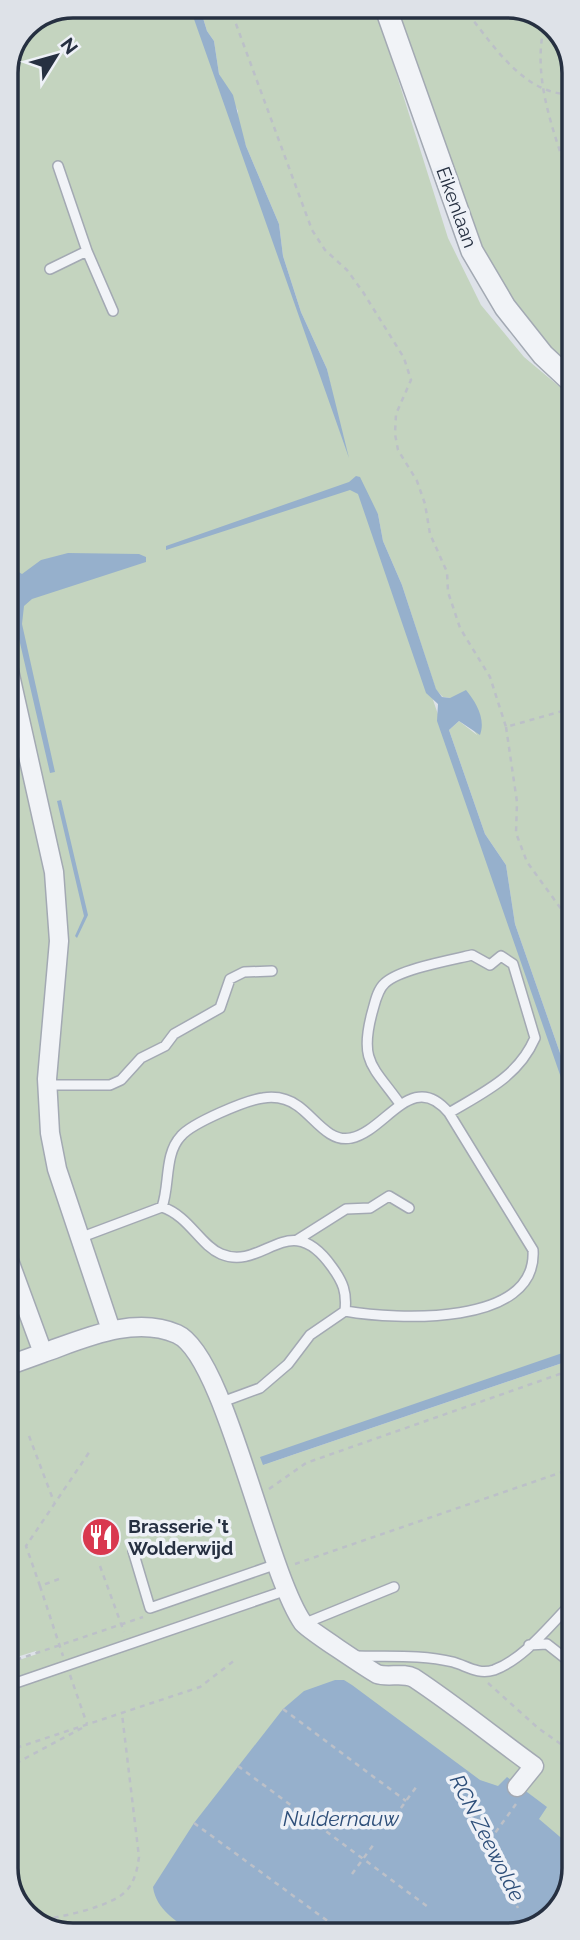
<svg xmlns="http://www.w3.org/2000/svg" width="580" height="1940" font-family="Raleway,sans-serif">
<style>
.green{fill:#c4d4bf}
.water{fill:#96b0cc}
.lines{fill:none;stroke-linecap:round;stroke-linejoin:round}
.service-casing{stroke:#a3a9b3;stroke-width:12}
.minor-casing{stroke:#a3a9b3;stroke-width:21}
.tertiary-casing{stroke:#a3a9b3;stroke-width:24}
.path{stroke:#bcc0c8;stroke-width:2.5;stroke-dasharray:5 5;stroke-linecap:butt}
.service{stroke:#f1f3f7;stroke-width:9}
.minor{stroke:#f1f3f7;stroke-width:18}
.tertiary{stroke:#f1f3f7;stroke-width:21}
.labels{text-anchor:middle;stroke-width:7;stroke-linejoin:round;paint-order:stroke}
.street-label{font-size:19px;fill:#263041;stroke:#eef1f7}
.poi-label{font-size:19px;font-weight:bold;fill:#263041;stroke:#eef1f7;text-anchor:start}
.water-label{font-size:21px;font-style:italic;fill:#2d4e79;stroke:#eef1f7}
.rim{fill:none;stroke:#263041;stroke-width:3.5}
</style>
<rect width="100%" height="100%" fill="#dee2e9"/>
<path class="green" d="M72,5h121l146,420 -12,-56 -26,-57 -18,-56 -4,-32 -33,-78 -9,-28 1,-7 -19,-37 -5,-33 -7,-10 -8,-26 176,1 73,232 33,67 43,52 49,41 1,695 -59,-169 -9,-59 -21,-31 -36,-104 10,-9 18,14 -27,-37 -7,-1 -7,-7 -34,-105 -19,-44 -5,-27 -22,-37 218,631v242l-311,115 311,-106 1,509 -14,41 -36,24 -458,2 -39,-17 -21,-33v-221l30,-10 -1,-3 -29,9 -2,-1592 20,-43z
M393,6h123l36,16 21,33v324l-70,-70z"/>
<path class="water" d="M189,5h10l8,26 7,10 5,33 14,21 13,51 33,78 4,32 18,56 26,57 22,89z
M356,476l4,1 18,37 5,27 19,44 34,104 6,8 8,1 16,-8c10,12 20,29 14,45l-21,-14 -10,9 36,104 21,31 9,59 59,169v22l-137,-394 1,-17 -12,-11 -68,-199 -8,-4 -184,60v-4l183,-64z
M68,553l71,1 7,3v5l-114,37 -8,7 -2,18 33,148 -5,1 -39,-169v-16l6,-9 -10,-14 15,9 19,-14z
M61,800l27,115 -11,23 -2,-2 9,-20 -27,-115z
M574,1349v10l-311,106 -3,-8z
M335,1680h9l8,5 128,95 18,6 9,-9 40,30 -8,12 27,23 8,28 -13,39 -36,24 -331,1c-17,-13 -38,-24 -41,-47l41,-64 89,-114 21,-18z"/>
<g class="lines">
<g class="service-casing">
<path id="service" d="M58,166l29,85
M50,269l37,-18 26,60
M47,1085h63l11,-5 20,-22 24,-12 9,-12 46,-26 10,-29 14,-7 28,-1
M400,1104c-27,-38 -41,-42 -28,-91 3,-10 5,-23 13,-30 15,-14 66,-23 87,-28l18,10 11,-9 12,8 22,74c-17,39 -51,54 -86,75
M162,1207c27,9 38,38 59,47 43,18 68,-48 111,13 11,15 15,25 13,44l-35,24 -22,29 -28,24 -38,14
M82,1237l80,-30c8,-22 2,-53 19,-71 11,-13 65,-36 82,-38 13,-2 24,0 35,8 16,11 31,37 53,32 35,-7 61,-70 98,-25l84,137c5,77 -137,70 -188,61
M297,1240l49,-31 24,-1 19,-12 20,12
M133,1551l17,57 127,-44
M303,1624l91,-37
M529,1645l18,-1 28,22
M356,1656c31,1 65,-2 97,6 14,4 25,13 41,8 30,-11 55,-44 77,-66l3,-9
M7,1686l280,-96"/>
</g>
<g class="minor-casing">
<path id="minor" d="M6,657l48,215 5,69 -12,138 3,54 7,36 54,161
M7,1255l36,98c40,-14 91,-38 134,-19 48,21 89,236 126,289 3,5 67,47 74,51 11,4 26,-2 37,4 41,27 80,59 120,88l-17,21
M7,1366l36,-13"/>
</g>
<g class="tertiary-casing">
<path id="tertiary" d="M385,6l87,245 33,56 38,48 30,28"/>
</g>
<path class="path" d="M229,5l83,225 13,20 22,20 16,22 41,66 7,22 -15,34 -1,20 3,16 19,31 8,23 5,30 17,38 1,20 12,36 30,49 16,50 67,-19
M462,6c28,34 61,91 111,88
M546,19c-17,58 10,117 27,172
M506,727l11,75 -1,31 11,29 40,55 7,23
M29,1436l25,66
M269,1489l37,-26 268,-94
M295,1564l279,-96
M100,1566l24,66
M59,1579l-19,7 -14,-40 64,-95
M40,1586l23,70
M7,1663l136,-46
M70,1675l17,49
M488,1683l50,45 37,26
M283,1709l123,92
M7,1751l193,-64 35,-27
M238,1766l190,141
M7,1768l75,-40
M516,1804l-31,43 33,61
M395,1816l22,-30
M194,1823l150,110
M352,1874l22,-30
M34,1921c26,-4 64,-11 86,-25 14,-9 17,-25 19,-39l-17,-143
M374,1933h1"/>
<use href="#service" class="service"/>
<use href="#minor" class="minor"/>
<use href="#tertiary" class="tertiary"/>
</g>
<defs>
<g id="restaurant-disc" transform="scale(2.0125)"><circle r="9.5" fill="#d9384f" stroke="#eef1f7"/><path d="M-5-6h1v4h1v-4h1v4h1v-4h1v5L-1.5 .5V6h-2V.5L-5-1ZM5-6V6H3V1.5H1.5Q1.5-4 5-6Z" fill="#fff"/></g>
</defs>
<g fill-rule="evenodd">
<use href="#restaurant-disc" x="101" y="1537"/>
</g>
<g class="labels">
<g class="street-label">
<text transform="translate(457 207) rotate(70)" y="7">Eikenlaan</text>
</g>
<g class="poi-label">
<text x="128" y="1533">Brasserie 't<tspan x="128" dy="22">Wolderwijd</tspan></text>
</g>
<g class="water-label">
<text x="341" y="1826">Nuldernauw</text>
<text transform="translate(487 1838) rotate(63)" y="7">RCN Zeewolde</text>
</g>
</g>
<path d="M0 0H580V1940H0ZM73 18H507A55 55 0 0 1 562 73V1868A55 55 0 0 1 507 1923H73A55 55 0 0 1 18 1868V73A55 55 0 0 1 73 18Z" fill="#dee2e8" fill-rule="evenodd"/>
<path class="rim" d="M73 18H507A55 55 0 0 1 562 73V1868A55 55 0 0 1 507 1923H73A55 55 0 0 1 18 1868V73A55 55 0 0 1 73 18Z"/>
<g transform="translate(56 56) rotate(53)" stroke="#eef1f7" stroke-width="5" paint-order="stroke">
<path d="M0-5L12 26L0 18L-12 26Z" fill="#263041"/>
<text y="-10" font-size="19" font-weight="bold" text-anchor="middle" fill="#263041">N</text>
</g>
</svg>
